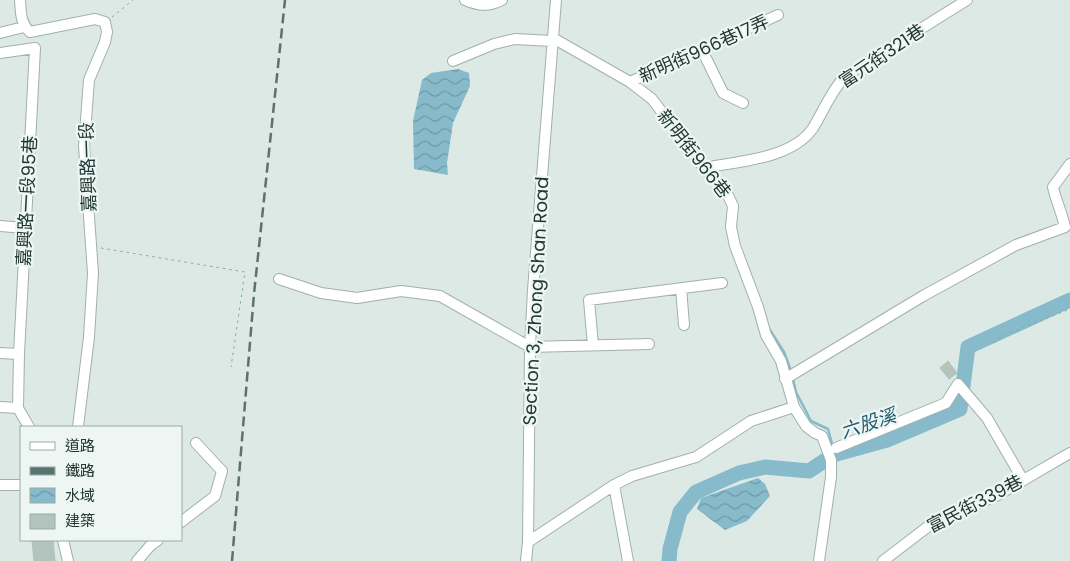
<svg xmlns="http://www.w3.org/2000/svg" width="1070" height="561" font-family="Poppins,'Noto Sans TC',sans-serif">
<style>
.water{fill:url(#water-waves)}
.lines{fill:none;stroke-linecap:round;stroke-linejoin:round}
.stream{stroke:#87bbcc;stroke-width:2.5}
.river{stroke:#87bbcc;stroke-width:15}
.building{fill:#b3c3be;stroke:#b0c2bc}
.minor-casing{stroke:#a1b0ac;stroke-width:12}
.path{stroke:#7faba2;stroke-width:1;stroke-dasharray:2.5 4;stroke-linecap:butt}
.minor{stroke:#fff;stroke-width:10}
.rail{stroke:#5a736f;stroke-width:2.5;stroke-dasharray:10 5;stroke-linecap:butt}
.labels{text-anchor:middle;stroke-width:4.5;stroke-linejoin:round;paint-order:stroke}
.street-label{font-size:18px;fill:#203733;stroke:#edf6f2}
.water-label{font-size:19px;font-style:italic;fill:#1e5a6f;stroke:#edf6f2}
</style>
<defs>
<pattern id="water-waves" width="16" height="10" patternUnits="userSpaceOnUse" patternTransform="scale(1.25)"><rect width="16" height="10" fill="#87bbcc"/><path d="M0 5q4-4 8 0t8 0" fill="none" stroke="#6e99a6"/></pattern>
</defs>
<rect width="100%" height="100%" fill="#dde9e5"/>
<path class="water" d="M458,69l11,4 1,13 -17,37 -6,40 1,12 -34,-6 -1,-48 9,-41 9,-7z
M758,478l7,6 5,12 -23,25 -22,9 -28,-21 4,-11z"/>
<g class="lines">
<path class="stream" d="M770,330l14,22 7,19
M793,379l3,13 15,29 17,8 4,15"/>
<path class="river" d="M669,561l1,-12 10,-37 16,-20 43,-19 26,-6 44,4 24,-16 54,-15 73,-31 8,-62 102,-47"/>
</g>
<path class="building" d="M948,361l9,12 -8,6 -9,-11z
M32,540h21l2,21h-21z"/>
<g class="lines">
<g class="minor-casing">
<path id="minor" d="M20,0c1,12 0,23 10,32l65,-13 10,3 2,10 -2,10 -16,38 -5,66 9,127 -4,64 -11,90
M465,0c14,6 23,7 37,0
M0,33l24,-6
M553,38l77,44 22,17 52,69 21,21 8,17 -2,21 4,19 23,61 8,28 15,26 13,46 12,19 9,7 7,3 9,24v17l-12,84
M702,50l21,43 20,10
M0,53l35,-5 -16,306 -1,54 11,19
M453,61l41,-17 21,-5 37,2
M630,82l148,-67
M704,168c35,-7 88,-9 109,-40 11,-18 17,-35 32,-52l122,-76
M0,226l25,2
M279,279l42,14 36,5 44,-7 39,5 90,51 119,-3
M681,288l3,37
M593,345l-4,-45 133,-17
M0,353l19,1
M785,379l138,-83 93,-51 49,-18c-3,-14 -9,-26 -12,-40l17,-23
M0,407l18,1
M836,448l110,-45 12,-19 29,34 36,62
M0,485h21
M614,485l14,76
M181,522l34,-26 7,-25 -26,-28
M63,540l5,21
M528,542l86,-57 18,-9 64,-19 55,-36 43,-14
M137,561l13,-15 8,-6
M526,561l2,-19 2,-195 3,-57 23,-290
M883,561l51,-39 62,-26 74,-43"/>
</g>
<path class="path" d="M112,17l21,-17
M101,248l144,24 -14,95
M994,343l8,-7 68,-27"/>
<use href="#minor" class="minor"/>
<path class="rail" d="M232,561l22,-267 31,-294"/>
</g>
<g class="labels">
<g class="street-label">
<text transform="translate(704 49) rotate(-24)" y="6">新明街966巷17弄</text>
<text transform="translate(882 56) rotate(-34)" y="6">富元街321巷</text>
<text transform="translate(694 154) rotate(52)" y="6">新明街966巷</text>
<text transform="translate(88 167) rotate(-92)" y="6">嘉興路一段</text>
<text transform="translate(27 201) rotate(-87)" y="6">嘉興路一段95巷</text>
<text transform="translate(536 301) rotate(-87)" y="6">Section 3, Zhong Shan Road</text>
<text transform="translate(975 504) rotate(-27)" y="6">富民街339巷</text>
</g>
<g class="water-label">
<text transform="translate(868 423) rotate(-18)" y="7">六股溪</text>
</g>
</g>
<rect x="20" y="426" width="162" height="115" fill="#edf6f2" stroke="#9baaa6"/>
<rect x="30" y="442" width="25" height="8" fill="#ffffff" stroke="#9baaa6"/>
<text x="65" y="451" font-size="15" fill="#203733">道路</text>
<rect x="30" y="467" width="25" height="8" fill="#5a736f" stroke="#9baaa6"/>
<text x="65" y="476" font-size="15" fill="#203733">鐵路</text>
<rect x="30" y="488" width="25" height="15" fill="url(#water-waves)" stroke="#9baaa6"/>
<text x="65" y="501" font-size="15" fill="#203733">水域</text>
<rect x="30" y="514" width="25" height="15" fill="#b3c3be" stroke="#9baaa6"/>
<text x="65" y="526" font-size="15" fill="#203733">建築</text>
</svg>
